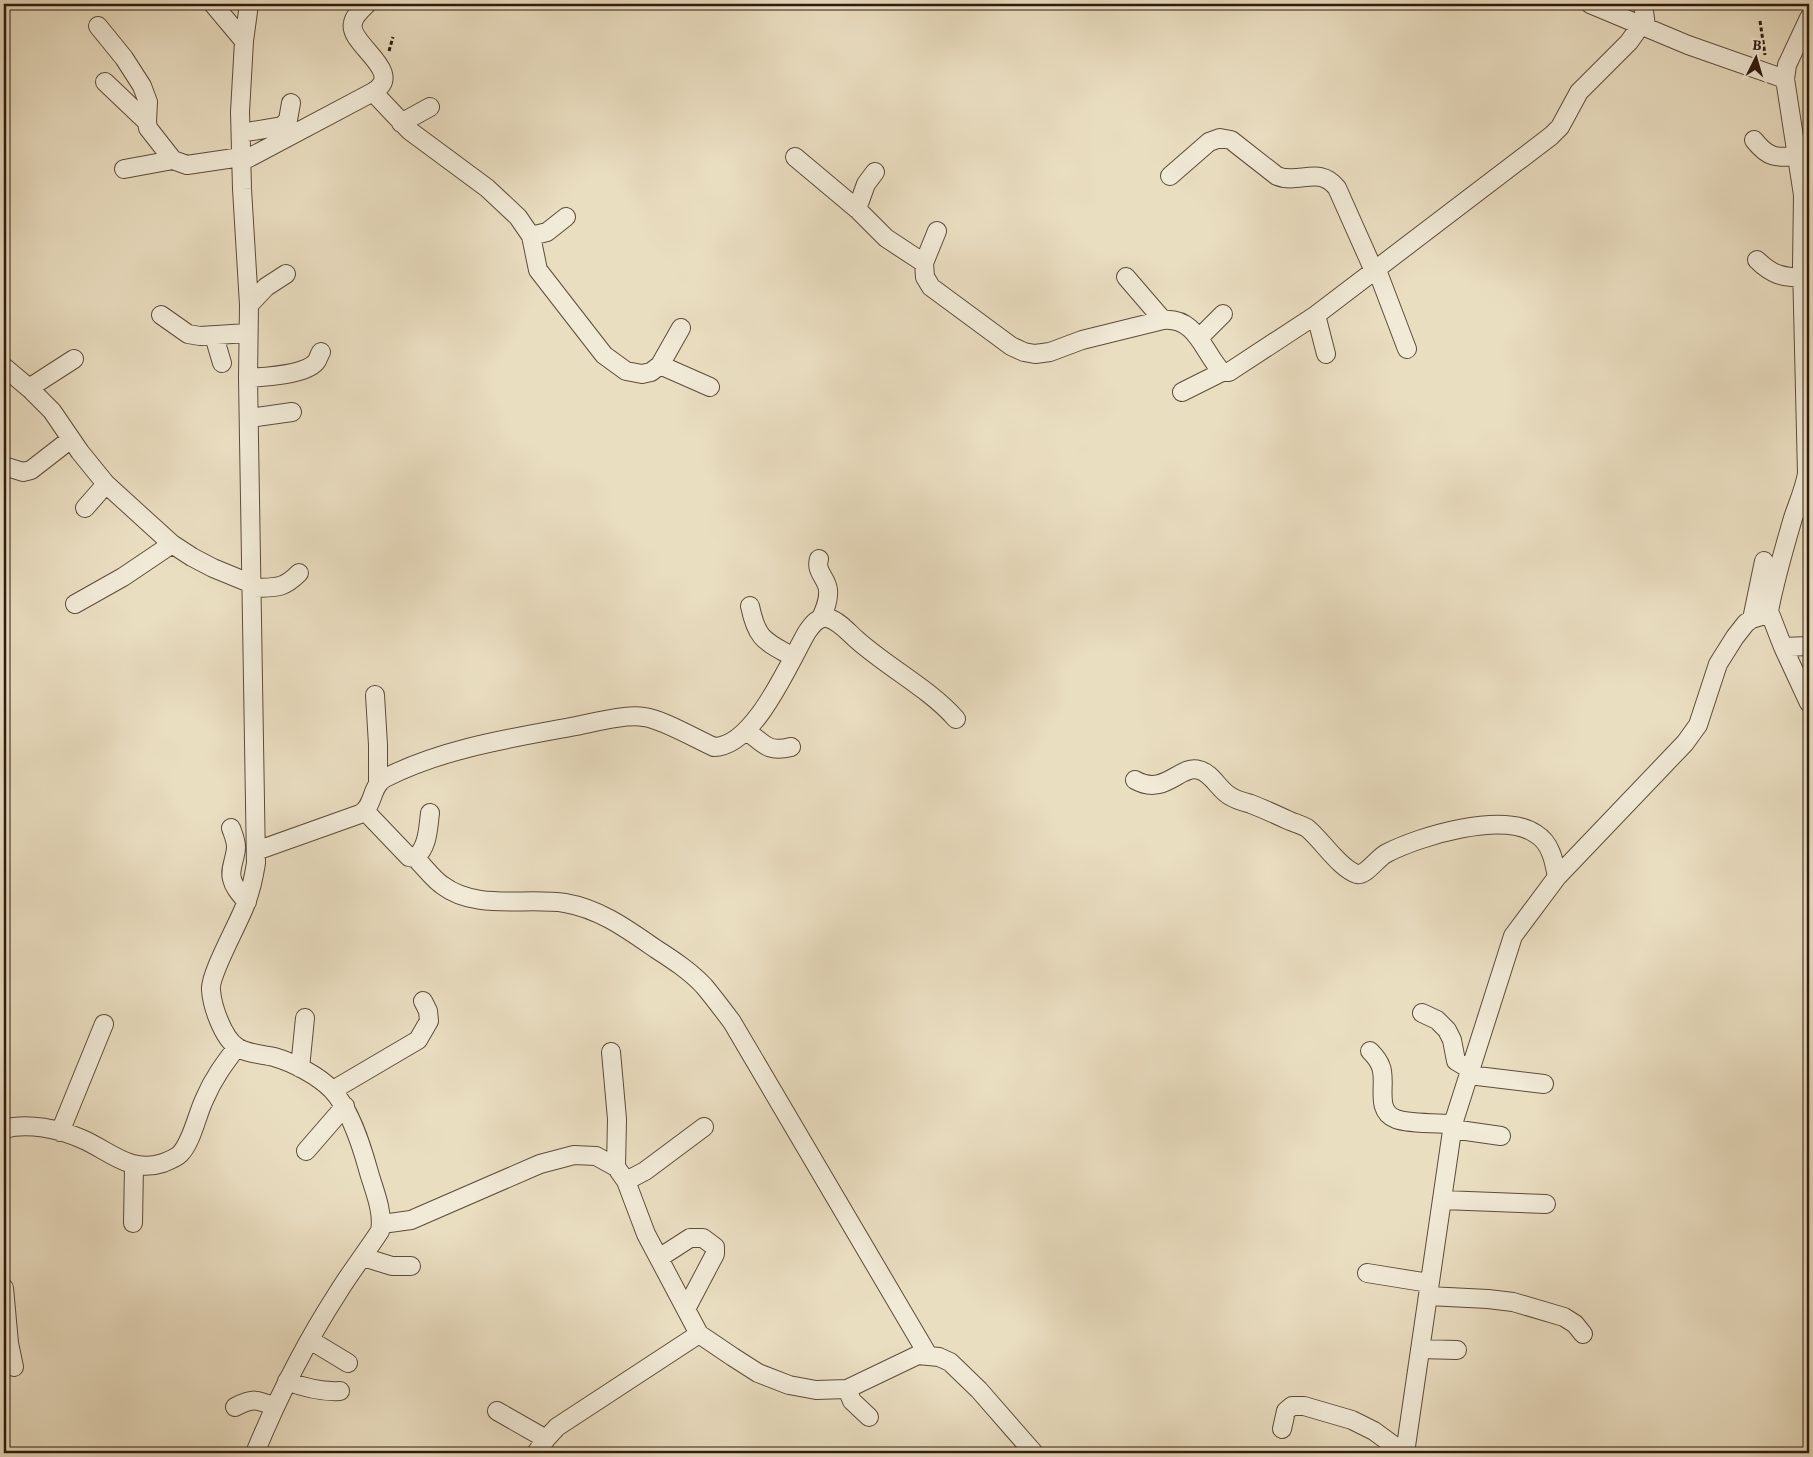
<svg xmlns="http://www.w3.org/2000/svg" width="1813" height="1457" font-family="Vollkorn,serif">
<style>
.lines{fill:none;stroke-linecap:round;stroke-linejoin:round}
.minor-casing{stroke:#5d4c3a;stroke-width:20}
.path{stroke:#2e1b0d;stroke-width:3;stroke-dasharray:4 2.5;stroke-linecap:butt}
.minor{stroke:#f1ead7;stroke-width:18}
</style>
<rect width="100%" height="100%" fill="#eadec1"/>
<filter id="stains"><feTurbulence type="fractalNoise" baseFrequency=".004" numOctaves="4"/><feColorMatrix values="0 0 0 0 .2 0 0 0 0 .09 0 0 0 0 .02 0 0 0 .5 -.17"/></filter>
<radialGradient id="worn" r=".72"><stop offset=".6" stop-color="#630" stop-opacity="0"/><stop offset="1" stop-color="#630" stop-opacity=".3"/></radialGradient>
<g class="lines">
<g class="minor-casing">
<path id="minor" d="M213,4l31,37
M249,4l-5,37 -4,71 2,77 7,116 -1,73 8,485c-2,13 -5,27 -10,40 -6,18 -37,72 -35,87 1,16 12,48 26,57 10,7 25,7 37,10 18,5 45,19 58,33 18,19 29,54 36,79 5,19 16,42 12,62 -13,20 -28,39 -41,60 -33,51 -61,106 -84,162
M1590,4l98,41 97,34
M1643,4l3,22
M98,26l26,32 18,28 6,16 -1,20 1,6 25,32 14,5 54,-8
M105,82l42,40
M373,92l37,39 77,57 31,29 13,19 7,34 66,85 22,16 16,3 9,-2 9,-7 21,-37
M401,123l29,-16
M241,133l41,-7 6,-6 3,-17
M1754,140c14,18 22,18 43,16
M795,157l62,52 29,29 38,25 1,14 6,10 80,59 13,6 11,2 15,-2 32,-12 81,-20c34,-3 40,32 59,52h7l87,-57 235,-179 9,-9 19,-35 50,-50 12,-17
M241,162l132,-70c34,-20 -26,-48 -20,-69 1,-7 9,-14 14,-19
M124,169l49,-9
M1170,176l39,-34 11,-4 11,2 46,36c22,9 42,-11 60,12l37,83
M857,209l9,-25 9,-12
M531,236l16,-4 19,-15
M1757,260c15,15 25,17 46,18
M924,263l13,-32
M1377,270l30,79
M1126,277l37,43
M249,305l17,-18 20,-13
M161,315l27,19 12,2 48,-3
M1316,315l10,39
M214,336l8,27
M1199,338l24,-24
M660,365l50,22
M4,367l25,21 23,23 28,41 26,32 66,60 20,13 21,11 39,16
M248,378c16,-1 57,-3 68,-16 2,-2 3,-7 5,-10
M29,388l45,-29
M1182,392l40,-20
M250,418l42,-6
M4,466l19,6 8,-2 40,-31
M85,508l21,-24
M819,559c-4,13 8,19 9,31 1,10 -3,19 -7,28
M252,588c23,-1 30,2 47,-15
M75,604l48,-27 49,-33
M750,606c7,34 15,35 43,51
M1769,611l14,36 26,56
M1752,619l12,-58
M1783,647l26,-1
M375,695l3,50v40
M747,731c17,13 21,22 44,16
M1135,780c30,17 45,-16 64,-10 13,3 20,20 31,26 6,4 14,6 21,8 13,5 26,11 39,17 5,2 12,4 17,7 14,11 33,41 50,46 9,2 21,-17 30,-21 33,-17 116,-42 149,-19 15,9 18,27 21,43
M365,811l44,46 6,1c13,-11 13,-29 15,-45
M231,828c2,6 5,12 5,19 0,11 -7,21 -4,32 2,9 9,16 15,23
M256,851l104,-37c15,-8 10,-28 25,-36 59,-30 127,-40 191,-52 20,-4 49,-12 68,-9 18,2 52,22 70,30 40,0 75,-84 93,-115 5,-7 11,-16 21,-14 11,3 20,14 28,21 31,28 74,50 100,80
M415,858c9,8 17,20 27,27 34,26 83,12 123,18 35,6 62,26 91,46 17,11 34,22 48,37 10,12 19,24 28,36l196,333
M1422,1013l15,7 10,10 5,10 4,21 15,9
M1370,1051c5,5 9,10 11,16 6,16 -7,44 15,52 13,5 42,4 57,5
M611,1052l6,67 -1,48
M300,1068l5,-50
M1469,1075l75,9
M333,1090l85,-50 11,-19 -1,-10 -5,-10
M4,1129c24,-7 55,0 78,10 28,12 48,35 81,24 5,-2 13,-5 17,-9 12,-12 17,-40 25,-56 8,-19 19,-34 32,-51
M1452,1129l49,7
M60,1132l44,-108
M306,1151l39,-45
M626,1181l19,-10 59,-44
M1443,1200l103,4
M133,1223l1,-57
M382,1224l29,-4 129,-56 34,-9 22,1 20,11 10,14 20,53 53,100 34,23 25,16 31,12 27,5 31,-1 71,-34 21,2 11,5 29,28 55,63
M363,1257l29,9h19
M659,1258l31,-20h13l12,9v7l-29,55
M1367,1273l62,10
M4,1288l5,55 5,24
M1428,1296l60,3 25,3 51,15 11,7 8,10
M310,1340l38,23
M1420,1349l37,1
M287,1381c18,7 34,11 53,10
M847,1389l5,12 17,16
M235,1407c18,-9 22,-8 40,0
M497,1411l49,28
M1282,1429l4,-18 6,-5h12l48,14 22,11 30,22
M536,1453l10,-14 11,-12 142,-93
M1405,1453l48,-329 60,-188 44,-59 128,-134 13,-18 20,-61 17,-27 11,-14 6,-4 13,-4 4,-4c6,-32 15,-62 24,-93 5,-15 11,-28 14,-44l-5,-208 1,-71 -18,-116 2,-14 22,-47"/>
</g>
<path class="path" d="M1760,21l5,34
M389,51l4,-14"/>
<use href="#minor" class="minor"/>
</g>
<rect width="1813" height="1457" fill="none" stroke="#eadec1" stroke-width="20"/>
<rect x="5" y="5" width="1803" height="1447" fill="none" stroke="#2e1b0d" stroke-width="2.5"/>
<rect x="10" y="10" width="1793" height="1437" fill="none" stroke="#2e1b0d"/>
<g transform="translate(1756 58) rotate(5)" stroke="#f1ead7" stroke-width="4" paint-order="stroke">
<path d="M0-4L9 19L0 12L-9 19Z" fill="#2e1b0d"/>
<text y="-8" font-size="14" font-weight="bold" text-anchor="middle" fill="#2e1b0d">B</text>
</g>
<rect width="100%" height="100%" filter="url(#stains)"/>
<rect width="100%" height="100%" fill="url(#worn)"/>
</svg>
